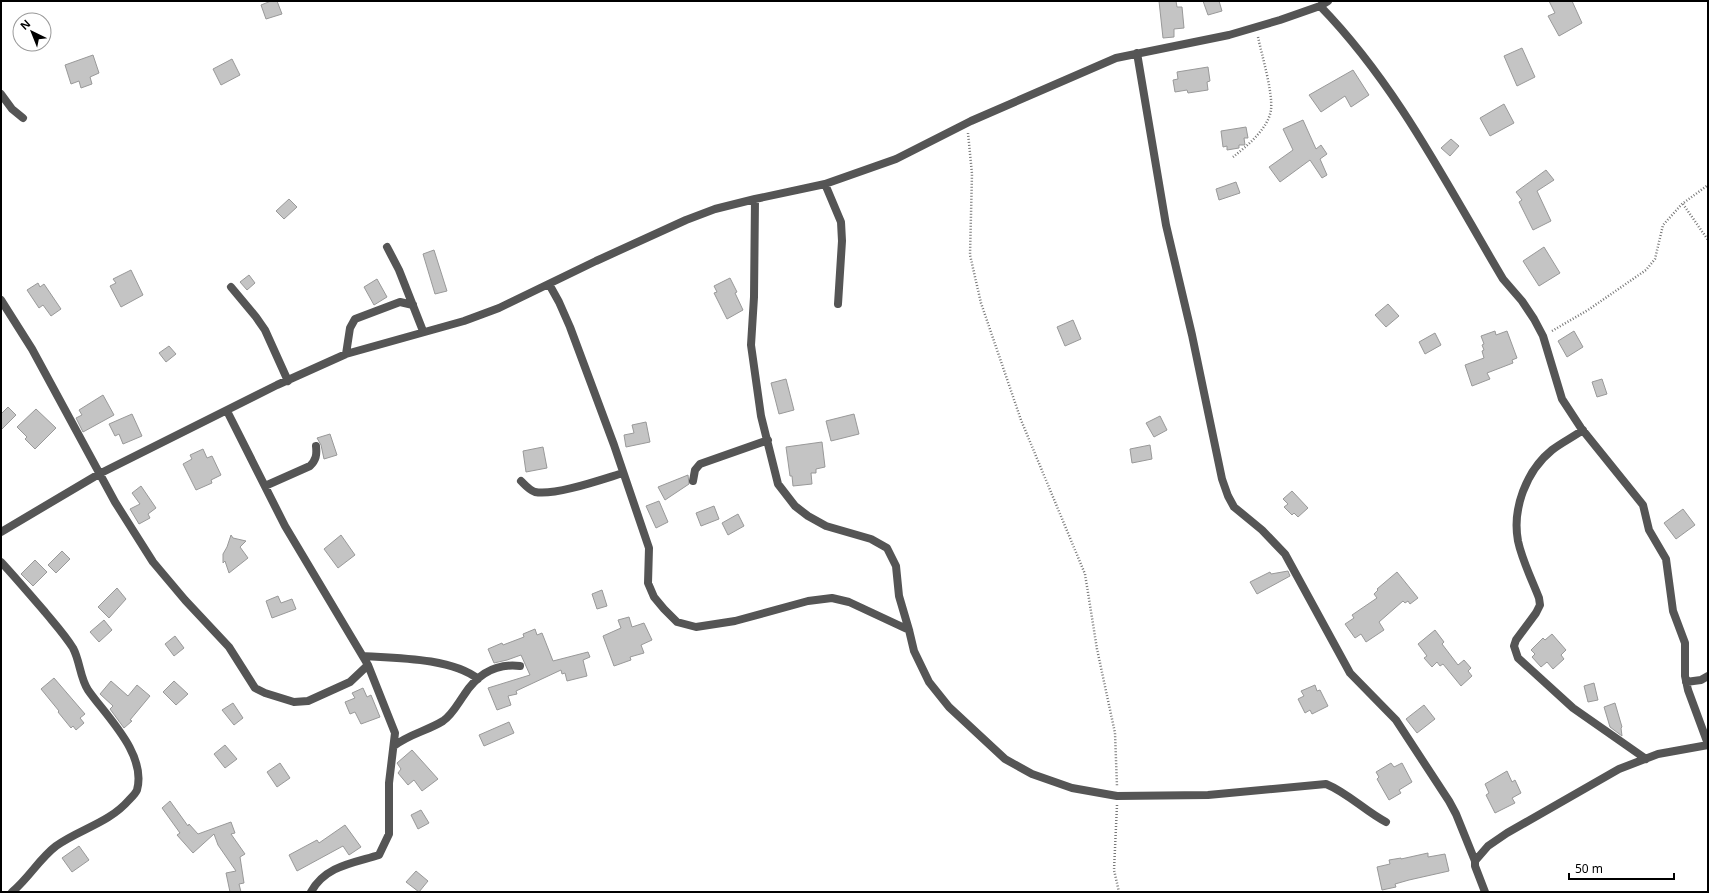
<svg xmlns="http://www.w3.org/2000/svg" width="1709" height="893" font-family="'Noto Sans',sans-serif">
<style>
.building{fill:#c4c4c4;stroke:#999}
.lines{fill:none;stroke-linecap:round;stroke-linejoin:round}
.path{stroke:#777;stroke-width:2.5;stroke-dasharray:1 2;stroke-linecap:butt}
.street{stroke:#555;stroke-width:8}
</style>
<rect width="100%" height="100%" fill="#fff"/>
<path class="building" d="M271,1h6l5,13 -16,5 -5,-14z
M1159,1h17l1,6h5l2,21 -10,1v8l-11,1z
M1203,1h16l3,10 -14,4z
M1549,1h23l10,22 -23,13 -11,-20 7,-3z
M1522,48l13,29 -18,9 -13,-30z
M93,55l6,18 -9,4 2,7 -11,4 -2,-7 -8,3 -6,-19z
M232,59l8,16 -19,10 -8,-16z
M1208,67l2,14 -3,1 1,8 -20,3 -1,-3 -12,2 -2,-12 5,-1 -1,-7z
M1353,70l16,25 -18,12 -6,-11 -24,16 -12,-17z
M1504,104l10,19 -24,13 -10,-18z
M1303,120l13,29 5,-4 6,9 -7,5 7,16 -5,3 -12,-18 -30,22 -11,-15 24,-17 -10,-21z
M1246,127l2,11h-4l1,7h-6v3l-12,2v-4l-4,1 -2,-16z
M1451,139l8,7 -9,10 -9,-8z
M1546,170l8,10 -17,11 14,30 -18,9 -14,-28 3,-2 -6,-8z
M1236,182l4,11 -21,7 -3,-11z
M289,199l8,8 -13,12 -8,-8z
M1544,247l16,26 -21,13 -16,-25z
M434,250l13,41 -12,3 -12,-40z
M131,270l12,25 -22,12 -11,-21 6,-3 -3,-4z
M249,275l6,8 -8,7 -7,-8z
M730,278l7,14 -2,1 8,17 -16,9 -13,-26 3,-1 -3,-6z
M377,279l10,18 -13,8 -10,-18z
M38,283l2,4 4,-3 17,25 -10,7 -8,-11 -4,3 -12,-18z
M1388,304l11,12 -13,11 -11,-12z
M1073,320l8,19 -16,7 -8,-19z
M1495,331l1,4 11,-4 10,27 -5,2 1,3 -26,10 3,6 -18,7 -7,-21 19,-7 -2,-7 2,-1 -2,-5 2,-1 -3,-8z
M1574,331l9,16 -16,10 -9,-16z
M1435,333l6,12 -16,9 -6,-12z
M169,346l7,8 -10,8 -7,-9z
M786,379l8,31 -15,4 -8,-31z
M1602,379l5,15 -10,3 -5,-15z
M103,395l11,20 -31,17 -7,-14 6,-3 -3,-5z
M8,407l8,8 -15,15v-16z
M36,409l20,19 -21,21 -10,-10 2,-2 -10,-10z
M132,414l10,22 -19,8 -4,-10 -4,2 -6,-12z
M854,414l5,20 -28,7 -5,-20z
M1160,416l7,14 -13,7 -8,-14z
M646,422l4,20 -24,5 -2,-12 10,-2 -2,-8z
M330,434l7,21 -13,4 -3,-14 -4,-7z
M822,442l3,25 -9,2v4h-5l1,11 -19,2 -1,-10h-2l-4,-29z
M1150,445l2,14 -20,4 -2,-14z
M543,447l4,21 -21,4 -3,-21z
M203,449l4,9 5,-2 9,19 -10,5 1,3 -16,7 -13,-26 9,-5 -2,-4z
M688,475l1,9 -24,16 -7,-13z
M141,486l15,22 -8,6 2,4 -11,6 -9,-15 10,-5 -8,-11z
M1292,491l16,17 -10,9 -4,-4 -2,2 -8,-8 4,-3 -5,-5z
M659,501l9,21 -12,6 -10,-22z
M714,506l5,13 -18,7 -5,-13z
M1683,509l12,16 -19,14 -12,-16z
M738,514l6,12 -16,9 -6,-12z
M231,535l2,3 13,3 -6,6 8,11 -19,15 -4,-12 -2,2v-9l4,-7z
M341,535l14,20 -17,13 -14,-19z
M62,551l8,8 -14,14 -8,-8z
M35,560l12,12 -14,14 -12,-12z
M1288,571l2,5 -33,18 -7,-12 20,-10 1,2z
M1397,572l21,26 -8,6 -2,-3 -3,2 -2,-2 -24,21 5,8 -18,12 -5,-8 -6,4 -10,-14 9,-6 -2,-3 25,-17 -3,-4 4,-4 -1,-1z
M117,588l9,11 -17,19 -11,-11z
M602,590l5,16 -10,3 -5,-15z
M278,596l3,7 11,-4 4,10 -24,9 -6,-17z
M629,617l3,10 12,-4 8,17 -11,5 3,8 -14,4 1,3 -17,6 -11,-30 18,-8 -3,-8z
M104,620l8,10 -13,12 -9,-10z
M535,629l2,6 5,-2 11,28 35,-9 2,5 -7,3 4,16 -20,5 -2,-8 -3,1 -1,-4 -45,21 1,3 -9,2 3,9 -14,5 -9,-22 42,-13 -9,-20 -14,5 -13,3 -6,-14 14,-6 1,2 21,-8 -1,-3z
M1435,630l9,12 -2,2 16,21 6,-5 7,8 -3,3 4,5 -11,10 -18,-22 -3,2 -3,-4 -5,5 -8,-9 3,-2 -9,-12z
M1552,634l14,16 -5,5 3,4 -11,10 -6,-7 -6,5 -9,-10 3,-3 -4,-4 12,-12 2,2z
M175,636l9,12 -10,8 -9,-12z
M54,678l31,36 -5,4 4,5 -8,7 -3,-4 -2,2 -13,-16 1,-1 -18,-22z
M111,681l17,15 9,-11 13,11 -20,24 2,1 -8,7 -14,-19 3,-3 -13,-12z
M174,681l14,13 -12,11 -13,-13z
M1594,683l4,17 -10,2 -4,-16z
M1315,685l2,6 3,-1 8,16 -16,8 -2,-4 -5,3 -7,-14 6,-3 -3,-5z
M363,688l4,9 4,-2 9,22 -19,7 -6,-12 -5,2 -5,-12 10,-4 -3,-5z
M233,703l10,15 -9,7 -12,-15z
M1615,703l7,24 -1,1 1,8 -12,-9 -6,-20z
M1424,705l11,14 -18,14 -11,-14z
M509,722l5,11 -30,13 -5,-11z
M225,745l12,14 -12,9 -11,-14z
M412,750l26,29 -16,12 -8,-11 -6,5 -10,-12 3,-4 -4,-6z
M280,763l10,15 -13,9 -10,-15z
M1391,763l3,4 8,-4 10,19 -13,8 2,3 -12,7 -12,-21 2,-2 -3,-5z
M1507,771l5,11 3,-2 6,13 -9,5 3,5 -20,10 -9,-18 3,-2 -4,-9z
M170,801l18,25 1,-2 9,10 33,-12 4,11 -4,1 14,20 -5,3 4,26 -5,1 2,8h-11l-4,-19 10,-2 -18,-26 -4,-11 -21,19 -16,-18 3,-2 -18,-25z
M421,810l8,13 -11,6 -7,-14z
M345,825l16,22 -12,8 -6,-9 -46,25 -8,-16 28,-15 2,3z
M79,846l10,14 -17,12 -10,-14z
M1428,853v4l17,-3 4,17 -40,9 -14,4 1,3 -14,3 -5,-23 13,-3 -1,-4 12,-2v1z
M416,871l12,10 -9,11 -13,-10z"/>
<g class="lines">
<path class="path" d="M968,133l4,41 -2,81 11,48 40,117 64,154 12,75 18,84 2,53
M1233,157c14,-11 35,-28 38,-47 2,-18 -9,-54 -13,-73
M1683,204l25,36
M1552,331l36,-21 58,-40 9,-11 8,-34 19,-21 26,-19
M1117,805l-3,65 5,22"/>
<path class="street" d="M1320,6c77,79 127,179 183,273l19,22 12,18 9,17 19,63 19,29 62,77 6,25 17,29 7,52 12,32v33l3,14 20,54
M1137,53l29,172 26,110 30,144 6,17 6,11 28,23 23,24 65,119 46,47 53,81 7,13 19,47
M1,94l11,15 11,9
M825,184l16,38 1,19 -4,63
M755,199l-1,98 -3,48 10,71 17,68 17,22 13,10 18,10 45,13 16,9 9,18 3,30 10,34 5,21 15,31 20,25 56,52 27,15 40,14 45,8 91,-1 118,-11c22,9 39,27 60,38
M387,247l12,23 24,61
M549,284l10,18 11,25 44,118 35,103 -1,35 6,14 10,12 13,13 19,5 39,-6 73,-20 24,-3 17,4 60,28
M231,287l25,30 9,13 23,51
M1,300l31,49 83,153 38,60 32,38 44,47 26,41 10,5 29,9 14,-1 42,-19 18,-17
M346,354l4,-26 5,-9 45,-17 13,3
M227,411l58,115 83,139 27,68 -6,50v51l-10,21c-26,8 -54,11 -68,37
M1583,430c-10,7 -22,13 -31,20 -26,21 -40,59 -34,91 4,19 14,39 21,57l1,7 -4,8 -20,27 -2,6 4,12 55,50 73,51
M521,481c4,4 8,9 14,11 20,4 68,-13 88,-19
M693,481l2,-11 5,-6 68,-24
M265,486l45,-20c6,-6 7,-11 6,-20
M1,532l98,-58 178,-89 69,-31 118,-33 35,-13 97,-47 90,-41 29,-11 40,-10 70,-15 71,-25 75,-38 145,-63 113,-23 51,-15 40,-14 8,-5
M1,562c15,16 29,33 44,50 9,11 20,23 28,36 7,13 7,30 15,42 18,26 59,64 49,100 -1,3 -5,7 -8,10 -20,23 -49,29 -73,46 -17,13 -27,32 -44,46
M363,656c33,2 89,2 115,23
M1686,682l15,-2 7,-4
M394,746c15,-12 33,-15 49,-25 9,-6 14,-16 21,-26 13,-20 31,-32 56,-29
M1485,892l-10,-26v-5l13,-15 19,-13 112,-64 39,-15 50,-9"/>
</g>
<rect width="1709" height="893" fill="none" stroke="#000000" stroke-width="4"/>
<g transform="translate(32 32) rotate(317)"><circle r="19" fill="#ffffff" stroke="#999999"/>
<path d="M0-3L7 15L0 10L-7 15Z" fill="#000000"/>
<text y="-6" font-size="11" font-weight="bold" text-anchor="middle" fill="#000000">N</text>
</g>
<path d="M1569 873v6h105v-6" fill="none" stroke="#000000" stroke-width="2"/>
<text x="1575" y="873" font-size="12" fill="#000000" stroke="#ffffff" stroke-width="3" paint-order="stroke">50 m</text>
</svg>
